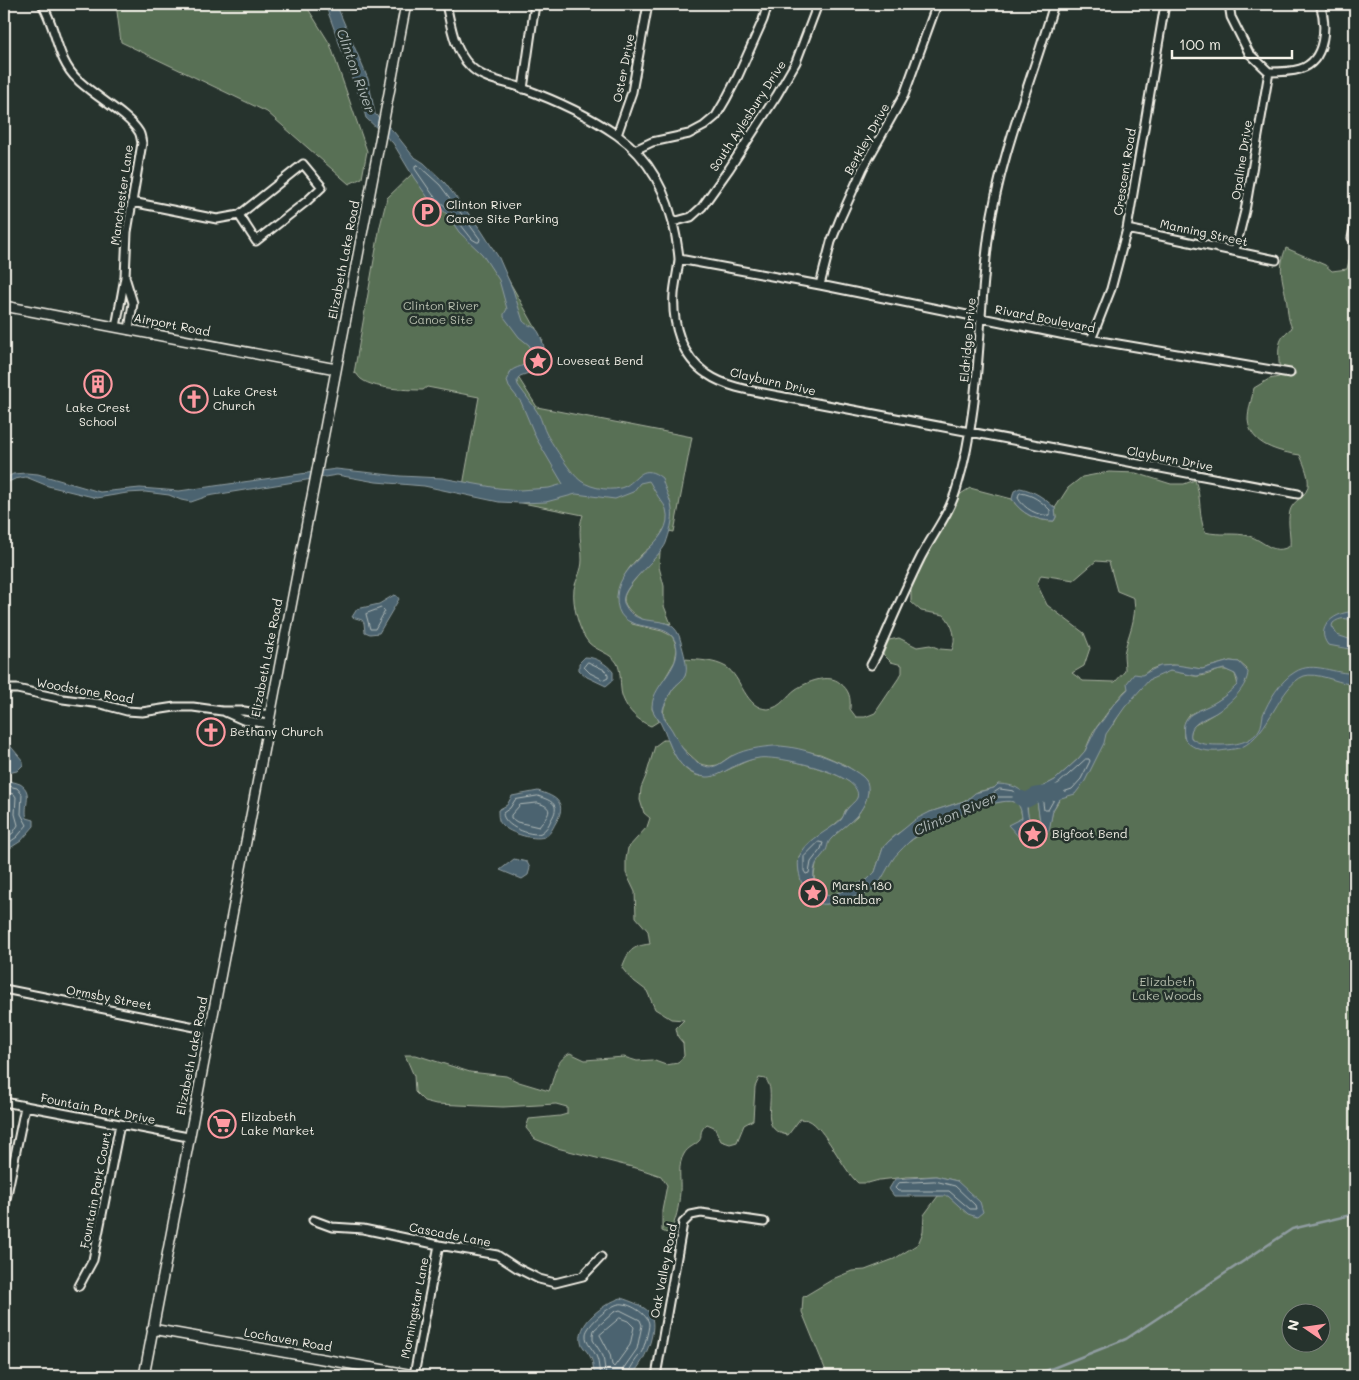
<svg xmlns="http://www.w3.org/2000/svg" width="1359" height="1380" font-family="Mali,sans-serif">
<style>
.green{fill:#597055;stroke:#a6b09e;fill-rule:evenodd}
.water{fill:#4b6470;stroke:#8f9ca0}
.lines{fill:none;stroke-linecap:round;stroke-linejoin:round}
.shore{stroke:#b0b9b8;stroke-width:1}
.stream{stroke:#8f9ca0;stroke-width:2.5}
.river{stroke:#4b6470;stroke-width:15}
.street-casing{stroke:#f4f1e8;stroke-width:11}
.secondary-casing{stroke:#f4f1e8;stroke-width:12}
.street{stroke:#26332d;stroke-width:7}
.secondary{stroke:#26332d;stroke-width:9}
.labels{text-anchor:middle;stroke-width:5;stroke-linejoin:round;paint-order:stroke}
.street-label{font-size:12px;fill:#f4f1e8;stroke:#26332d}
.poi-label{font-size:12px;fill:#f4f1e8;stroke:#26332d;text-anchor:start}
.park-label{font-size:12px;fill:#b6bdad;stroke:#26332d}
.water-label{font-size:14px;font-style:italic;fill:#b0b9b8;stroke:#26332d}
</style>
<rect width="100%" height="100%" fill="#26332d"/>
<filter id="ink" filterUnits="userSpaceOnUse"><feTurbulence type="fractalNoise" baseFrequency=".02" numOctaves="2"/><feDisplacementMap in="SourceGraphic" scale="10" xChannelSelector="R" yChannelSelector="G"/><feConvolveMatrix kernelMatrix="1 2 1 2 8 2 1 2 1" color-interpolation-filters="sRGB"/></filter>
<g filter="url(#ink)">
<path class="green" d="M116,4h189l25,40 37,107 -5,27 -13,6 -82,-72 -146,-70z
M413,173l69,60 61,108 -9,11 -1,7 -10,6 -7,9 21,33 155,30 -18,95 -11,-2c-4,11 -12,16 -21,24 -13,12 -22,25 -25,44l15,26 30,7 10,5 3,6 2,7 -2,12 -21,36 -2,12 7,12 -8,5c-14,-5 -29,-21 -30,-37 -1,-8 0,-18 -4,-26 -6,-10 -20,-12 -28,-20 -10,-11 -17,-39 -15,-54 2,-10 8,-18 8,-29 0,-16 -5,-30 1,-45l-121,-24 17,-94 -52,-10 -4,3c-15,0 -60,-1 -66,-16l-3,-1 26,-147 7,-28z
M1353,245h2v1131h-207l-5,-2 -18,2h-297l-26,-64 1,-15 32,-19 17,-7 13,-1 29,-11 24,-15 5,-12 1,-17 14,-19 10,-1 20,19 -11,-33 -21,-5 -29,1 -28,3 -11,3h-10c-15,-13 -34,-57 -50,-63 -2,-1 -5,0 -8,-1l-12,16c-27,-4 -16,-26 -18,-45 0,-3 -2,-8 -4,-11l-7,-1 -4,9 -2,33 -9,5 -7,17 -7,2 -9,-3 -7,-14 -7,-3c-2,2 -4,4 -5,6 -2,4 0,8 -3,11 -5,5 -11,6 -15,13 -7,11 -3,26 -4,38 -1,14 -4,30 -11,42l-7,-3v-20l5,-26 -6,-9 -21,-7 -83,-21 -22,-9 -9,-11 3,-9 31,-3 7,-2v-7l-11,-3 -53,3 -67,-3 -12,-3 -9,-9 -1,-16 -9,-21h11l54,17 36,4 13,6 30,9c6,-15 5,-29 21,-38l15,7 39,-3 13,4 15,-1 14,5 12,-2 6,-7 -1,-13 -5,-6 -2,-9 8,-8 -13,-1 -16,-10 -8,-18 -17,-13 -8,-10c6,-17 10,-22 28,-24l-2,-13 -12,-14 -1,-25 -9,-19v-14l2,-11 19,-21 3,-9 -6,-5 -4,-13 1,-12 5,-12 9,-30 8,-6h5c5,13 13,30 28,35 20,7 44,-15 65,-18 16,-2 96,17 97,36 1,9 -9,12 -13,18 -1,2 -1,5 -3,7l-43,38v15l16,31c3,1 8,2 11,2 6,0 9,-4 14,-5 10,-2 20,-2 29,-7 11,-7 15,-21 21,-31 4,-7 13,-14 19,-19 15,-13 88,-47 105,-40 7,3 7,9 8,16l-13,7 11,11 20,4 9,-12 4,-18 54,-85 7,-1c9,-18 33,-51 54,-53 10,-1 21,6 31,5 16,-1 20,-12 36,-2l3,11 -13,11 -15,10 -21,9c-6,8 -6,14 -5,23l10,3 -4,-5 2,-8 3,-3 22,-13 19,-17 11,-26 -8,-7 -9,-1 -28,8 -30,-4 -15,2 -8,3 -25,22 -11,13 -20,27 -8,19 -7,8 -23,21 -15,8 -4,6 4,27 -3,4 -9,-7 -1,-18 -29,-16 -4,4 -17,4 -10,8 -37,12 -33,22 -9,8 -5,6 -8,24 -8,8 -37,16 -9,-1 -6,-6v-3l-1,-11 2,-11 14,-25 27,-23 8,-13 3,-11 -1,-10 -4,-5 -18,-12 -13,-6 -12,-5 -42,-8 -47,10 -13,9 -8,1 -10,-2 -20,-18 -17,-31 1,-8 8,-17 13,-14 -1,-17c14,1 30,1 42,8 16,10 19,42 42,42 13,-1 19,-14 28,-20 11,-7 33,-16 44,-6 9,7 11,14 10,26l6,8h9l10,-4 27,-40v-8l-11,-3 -8,-8 6,-14 10,-2 18,9 13,-2 10,4 12,1c5,-13 1,-25 -8,-35l-23,-4 -10,-9v-13l6,-18 42,-76 11,-7 42,11c9,15 25,22 42,22l2,-4 -1,-9 13,-20 14,-11 27,-5 27,1 35,11h13l11,-4c7,18 3,35 10,52 15,4 30,0 44,4 16,5 24,20 41,10 1,-11 -3,-24 0,-35 2,-8 10,-12 15,-18 8,-10 -1,-28 -5,-38 -21,-3 -50,-10 -52,-35 0,-10 4,-22 6,-32l15,-9 10,-2c2,-20 -7,-36 13,-49 -5,-10 -4,-20 -6,-31 -4,-19 -8,-30 0,-49l39,17 7,6 15,-2zM1096,561l13,1 8,29 17,7c3,23 -6,35 -10,56 0,5 1,11 1,17l-10,11 -32,-1 -11,-8 12,-7 6,-18 -6,-15 -37,-28 -10,-21 4,-9 33,5zM1292,1312h30v30h-30z
M660,552l-1,15 5,19v20l7,18c-8,-2 -20,-1 -27,-4 -8,-3 -21,-13 -20,-22 1,-11 28,-37 36,-46z"/>
<path class="water" d="M325,4h11l32,75 7,35 19,18 19,24 11,7 21,20 36,47 18,28 14,32 10,31c4,5 9,4 13,8 6,5 11,27 9,34l-8,7 -17,6 -3,5 1,4c7,10 14,18 20,28 4,7 5,15 9,22 7,11 24,39 34,46 11,8 33,11 45,5 13,-8 17,-23 36,-8 2,10 9,21 10,32 2,9 -3,24 -6,33 -5,14 -48,45 -42,60 14,32 49,3 57,39 2,9 8,25 4,34 -3,6 -9,8 -12,13 -4,5 -6,12 -9,17 -4,10 3,16 8,24 7,13 12,24 25,32 17,12 24,-1 37,-7 12,-6 27,-8 40,-9 19,-1 49,9 66,17 7,4 23,11 27,19 2,5 1,9 0,15 -7,22 -22,27 -36,42 -4,4 -3,9 -6,13 -3,4 -7,8 -9,12 -4,9 -3,22 2,29l13,3 36,-16 8,-8 8,-24 5,-6 28,-23 14,-7 37,-12 8,-7 19,-5 4,-4c44,1 18,33 39,41l3,-4 -4,-26 4,-7 15,-8 23,-21 7,-8 12,-24 6,-7 10,-15 15,-16 -1,-6 7,-9 8,1 18,-9 16,-1 26,4 28,-8 9,1 9,10c-1,15 -16,29 -28,38 -10,8 -32,11 -29,28 8,7 20,7 30,7 13,0 30,-2 38,-15 3,-4 3,-10 4,-15 5,-14 18,-35 32,-43 19,-12 40,3 60,1v10l-6,1c-12,-2 -33,-12 -45,-8 -24,9 -35,58 -62,71 -4,2 -17,3 -22,4 -13,1 -26,-1 -35,-11 -6,-23 6,-26 23,-34 11,-5 21,-13 29,-21l1,-5 -3,-6 -11,-5 -27,7 -27,-5 -21,9 -24,27 -19,27 -2,9 -19,38 -10,13 -14,4 -3,3 -5,9 -4,21 -10,9 -20,-3 -11,-12 14,-7c-1,-7 -1,-13 -8,-16 -16,-6 -83,24 -97,34 -7,4 -12,10 -18,16 -12,11 -16,33 -31,41 -9,4 -19,4 -28,6 -5,1 -8,5 -13,5 -15,2 -21,-11 -26,-23 -2,-8 -5,-20 0,-28 9,-15 27,-22 40,-33 3,-4 3,-8 7,-12 3,-4 7,-6 9,-10 9,-24 -81,-43 -98,-40 -7,1 -16,4 -22,7 -10,4 -20,13 -31,12 -12,-1 -24,-9 -30,-20 -7,-11 -10,-24 -16,-35 -3,-5 -8,-10 -8,-16 1,-23 33,-39 23,-65 -9,-24 -60,-2 -58,-45 2,-37 59,-53 49,-87 -2,-6 -7,-10 -10,-16 -3,-4 -4,-8 -7,-12l-9,2 -7,9 -18,7 -39,-5 -30,8 -26,1 -21,-1 -75,-16 -48,-4 -39,-7 -129,21 -17,6 -10,-2 -12,-5 -24,-3 -18,1 -30,5 -49,-12 -22,-9 -11,2 -11,5v-5l9,-5 13,-1 12,1 62,18 40,-4 39,3 157,-22 64,7 42,2 56,10 22,2 29,-2 14,-4 -27,-46 -15,-36 -12,-15 -2,-6 4,-10c7,-6 21,-5 23,-16l-5,-10 -10,-8 -15,-20v-3l3,-5 -8,-29 -17,-26 -23,-22 -12,-18 -18,-15 -15,-21 -21,-35 -27,-25 -5,-19 -8,-18z
M1020,488c15,3 24,10 35,20l1,9 -2,4c-17,0 -33,-7 -42,-22l2,-8z
M394,595l3,1 2,3 -20,34 -9,1 -5,-2 -1,-9 -2,-3 -10,-3 5,-8 22,-5z
M1349,612l6,1v8c-8,-3 -15,-4 -22,2l-1,3 5,9 18,6v10l-5,-2 -22,-4c-13,-17 5,-31 21,-33z
M585,657c11,0 22,7 28,15v8l-7,6 -19,-9 -8,-7v-7z
M4,741l3,1 16,19v4l-6,6 -13,3z
M4,780c5,1 11,2 16,4 14,8 3,22 7,34l7,2v6l-13,15 -17,11z
M538,791c19,6 30,12 17,33 -2,4 -5,10 -9,12 -9,6 -37,-3 -44,-11 -4,-4 -4,-9 -4,-15l9,-5 5,-9z
M514,859l13,3 3,6 -2,7 -6,4 -22,-9z
M936,1176l21,5 23,21 3,10 -6,5 -9,-3 -20,-18h-54l-5,-7 6,-10z
M621,1298c9,3 21,7 28,14 12,14 -6,55 -19,64h-34c-4,-6 -2,-12 -5,-18 -2,-5 -7,-9 -9,-13 -8,-21 23,-42 39,-47z"/>
<g class="lines">
<path class="shore" d="M418,165l22,20 40,54 -1,3h-2l-5,-3 -22,-28 -17,-16 -18,-26v-3z
M1021,493c12,2 20,8 29,17v5c-11,2 -27,-7 -32,-17l1,-4z
M382,608l3,3 -10,18h-5l-4,-15z
M588,662l17,8 3,4v4l-4,2 -14,-7 -6,-6z
M1086,759h3l1,2 -9,18 -9,10 -15,5 -9,16h-4l-2,-14 1,-3 16,-10z
M4,785l13,3 5,6 -1,20 6,11 -10,12 -13,9
M1000,789l14,2 2,4 -2,2h-20v-4z
M4,792l10,2 2,3 -1,17 3,11 -5,8 -9,6
M538,796c14,5 23,8 13,24 -2,5 -5,10 -10,13 -10,4 -38,-7 -38,-20l7,-5 5,-8z
M538,803c18,5 10,12 1,24l-22,-5 -6,-4v-3l9,-10z
M819,842l4,1 -2,6 -10,13 -2,11 -3,1 -2,-3v-14z
M935,1181l20,5 20,19 1,4h-6l-21,-18h-51l-3,-3 4,-5z
M620,1318l8,3 6,6 -4,18 -16,22 -2,-2 -2,-11 -10,-19z
M600,1376c-1,-5 -1,-13 -3,-18 -3,-9 -12,-14 -11,-24 1,-9 24,-29 33,-30 9,-2 29,10 30,20 0,5 -5,25 -8,29 -5,7 -12,15 -13,23
M606,1376l-3,-20 -10,-16v-5l1,-5 20,-18 6,-2 20,10 2,5 -5,24 -14,20 -2,7"/>
<path class="stream" d="M1033,1376l93,-37 166,-110 63,-15"/>
<path class="river" d="M1020,798l7,2 9,-5 21,-3"/>
<g class="street-casing">
<path id="street" d="M42,4c15,24 14,56 36,76 15,15 51,35 61,52 2,3 2,8 3,11l-15,89 -2,45 -9,50
M446,4c5,22 8,46 24,62 13,14 36,16 52,22 33,12 66,27 95,47 34,24 52,62 59,102 1,8 3,16 3,23 -1,11 -4,22 -5,34 -2,29 7,63 33,80 23,16 56,18 83,24l508,96
M1229,4l2,13 18,36 20,19c10,0 21,0 31,-3 26,-8 27,-44 20,-65
M523,89l12,-85
M617,135l15,-43 16,-88
M635,150l17,-8 37,-8 15,-8 12,-10 10,-17 12,-23 25,-56 5,-16
M132,202l85,17 22,-4 64,-51 19,23 -15,14 -51,40 -17,-26
M673,222l18,-5 11,-10 27,-38 48,-74 19,-33 22,-58
M1127,229l149,31
M1352,238l3,-16
M1235,251l10,-40 24,-139
M679,259l141,26 245,50 225,38
M125,277l8,26 -4,27
M820,285l11,-43 9,-23 23,-51 41,-73 33,-91
M1091,340l20,-51 16,-60 38,-225
M871,665l6,-11c14,-32 28,-65 44,-97 12,-23 29,-44 36,-70 25,-82 20,-170 32,-254 11,-79 43,-153 65,-229
M4,689h13l46,10 38,5 26,7 15,1 33,-5h18l29,4h22l25,4
M225,712l18,8 25,4
M4,989l206,41
M4,1102l184,35
M4,1209l21,-102
M313,1220l19,7 31,2 76,16 58,10 20,13 22,11 16,4 28,-7 18,-19
M79,1286l14,-26 27,-136
M414,1375l25,-130
M656,1376l27,-153 8,-8 10,-2 63,9"/>
</g>
<g class="secondary-casing">
<path id="secondary" d="M4,306l332,63
M152,1329l267,47
M144,1376l262,-1372"/>
</g>
<use href="#street" class="street"/>
<use href="#secondary" class="secondary"/>
</g>
</g>
<defs>
<g id="parking-ring" transform="scale(1.4375)"><circle r="9.5" fill="#26332d" stroke="#ff9aa2" stroke-width="1.5"/><path d="M-3.5-5.5H1a3.5 3.5 0 0 1 0 7H-1V5.5H-3.5ZM-1-3.4V-.6H.8a1.4 1.4 0 0 0 0-2.8Z" fill="#ff9aa2"/></g>
<g id="sight-ring" transform="scale(1.4375)"><circle r="9.5" fill="#26332d" stroke="#ff9aa2" stroke-width="1.5"/><path d="M0-6L1.8-2.2L6-1.7L2.9 1.2L3.7 5.4L0 3.3L-3.7 5.4L-2.9 1.2L-6-1.7L-1.8-2.2Z" fill="#ff9aa2"/></g>
<g id="building-ring" transform="scale(1.4375)"><circle r="9.5" fill="#26332d" stroke="#ff9aa2" stroke-width="1.5"/><path d="M-4-6H4V6H1V3H-1V6H-4ZM-2.5-4.3h1.7v1.8h-1.7ZM.8-4.3h1.7v1.8H.8ZM-2.5-1h1.7V.8h-1.7ZM.8-1h1.7V.8H.8Z" fill="#ff9aa2"/></g>
<g id="church-ring" transform="scale(1.4375)"><circle r="9.5" fill="#26332d" stroke="#ff9aa2" stroke-width="1.5"/><path d="M-1.2-6h2.4v3.5h3.3v2.4h-3.3V6h-2.4V-.1h-3.3v-2.4h3.3Z" fill="#ff9aa2"/></g>
<g id="supermarket-ring" transform="scale(1.4375)"><circle r="9.5" fill="#26332d" stroke="#ff9aa2" stroke-width="1.5"/><path d="M-6-5.5h2.5l.6 2H6L4.5 2H-2.5L-4.4-4H-6ZM-1.5 3.2a1.3 1.3 0 1 0 .1 0ZM3 3.2a1.3 1.3 0 1 0 .1 0Z" fill="#ff9aa2"/></g>
</defs>
<g fill-rule="evenodd">
<use href="#parking-ring" x="427" y="212"/>
<use href="#sight-ring" x="538" y="361"/>
<use href="#building-ring" x="98" y="384"/>
<use href="#church-ring" x="194" y="399"/>
<use href="#church-ring" x="211" y="732"/>
<use href="#sight-ring" x="1033" y="834"/>
<use href="#sight-ring" x="813" y="893"/>
<use href="#supermarket-ring" x="222" y="1124"/>
</g>
<g class="labels">
<g class="street-label">
<text transform="translate(624 68) rotate(-79)" y="4">Oster Drive</text>
<text transform="translate(748 116) rotate(-57)" y="4">South Aylesbury Drive</text>
<text transform="translate(867 139) rotate(-61)" y="4">Berkley Drive</text>
<text transform="translate(1242 160) rotate(-81)" y="4">Opaline Drive</text>
<text transform="translate(1125 172) rotate(-81)" y="4">Crescent Road</text>
<text transform="translate(122 195) rotate(-82)" y="4">Manchester Lane</text>
<text transform="translate(1204 233) rotate(12)" y="4">Manning Street</text>
<text transform="translate(344 260) rotate(-79)" y="4">Elizabeth Lake Road</text>
<text transform="translate(1045 319) rotate(11)" y="4">Rivard Boulevard</text>
<text transform="translate(172 325) rotate(11)" y="4">Airport Road</text>
<text transform="translate(968 340) rotate(-85)" y="4">Eldridge Drive</text>
<text transform="translate(773 382) rotate(13)" y="4">Clayburn Drive</text>
<text transform="translate(1170 459) rotate(11)" y="4">Clayburn Drive</text>
<text transform="translate(267 658) rotate(-79)" y="4">Elizabeth Lake Road</text>
<text transform="translate(85 691) rotate(10)" y="4">Woodstone Road</text>
<text transform="translate(109 998) rotate(11)" y="4">Ormsby Street</text>
<text transform="translate(192 1056) rotate(-79)" y="4">Elizabeth Lake Road</text>
<text transform="translate(98 1109) rotate(11)" y="4">Fountain Park Drive</text>
<text transform="translate(96 1190) rotate(-79)" y="4">Fountain Park Court</text>
<text transform="translate(450 1235) rotate(11)" y="4">Cascade Lane</text>
<text transform="translate(664 1271) rotate(-79)" y="4">Oak Valley Road</text>
<text transform="translate(415 1308) rotate(-79)" y="4">Morningstar Lane</text>
<text transform="translate(288 1340) rotate(10)" y="4">Lochaven Road</text>
</g>
<g class="poi-label">
<text x="446" y="209">Clinton River<tspan x="446" dy="14">Canoe Site Parking</tspan></text>
<text x="557" y="365">Loveseat Bend</text>
<text x="213" y="396">Lake Crest<tspan x="213" dy="14">Church</tspan></text>
<text x="98" y="412" text-anchor="middle">Lake Crest<tspan x="98" dy="14">School</tspan></text>
<text x="230" y="736">Bethany Church</text>
<text x="1052" y="838">Bigfoot Bend</text>
<text x="832" y="890">Marsh 180<tspan x="832" dy="14">Sandbar</tspan></text>
<text x="241" y="1121">Elizabeth<tspan x="241" dy="14">Lake Market</tspan></text>
</g>
<g class="park-label">
<text x="441" y="310">Clinton River<tspan x="441" dy="14">Canoe Site</tspan></text>
<text x="1167" y="986">Elizabeth<tspan x="1167" dy="14">Lake Woods</tspan></text>
</g>
<g class="water-label">
<text transform="translate(356 71) rotate(70)" y="5">Clinton River</text>
<text transform="translate(955 814) rotate(-23)" y="5">Clinton River</text>
</g>
</g>
<rect width="1359" height="1380" fill="none" stroke="#26332d" stroke-width="20"/>
<rect x="10" y="10" width="1339" height="1360" fill="none" stroke="#f4f1e8" stroke-width="2" filter="url(#ink)"/>
<g transform="translate(1306 1328) rotate(283)"><circle r="24" fill="#26332d" stroke="#787f78"/>
<path d="M0-4L9 19L0 12L-9 19Z" fill="#ff9aa2"/>
<text y="-8" font-size="14" font-weight="bold" text-anchor="middle" fill="#f4f1e8">N</text>
</g>
<path d="M1172 50v8h120v-8" fill="none" stroke="#f4f1e8" stroke-width="2.5"/>
<text x="1179" y="50" font-size="15" fill="#f4f1e8" stroke="#26332d" stroke-width="4" paint-order="stroke">100 m</text>
</svg>
